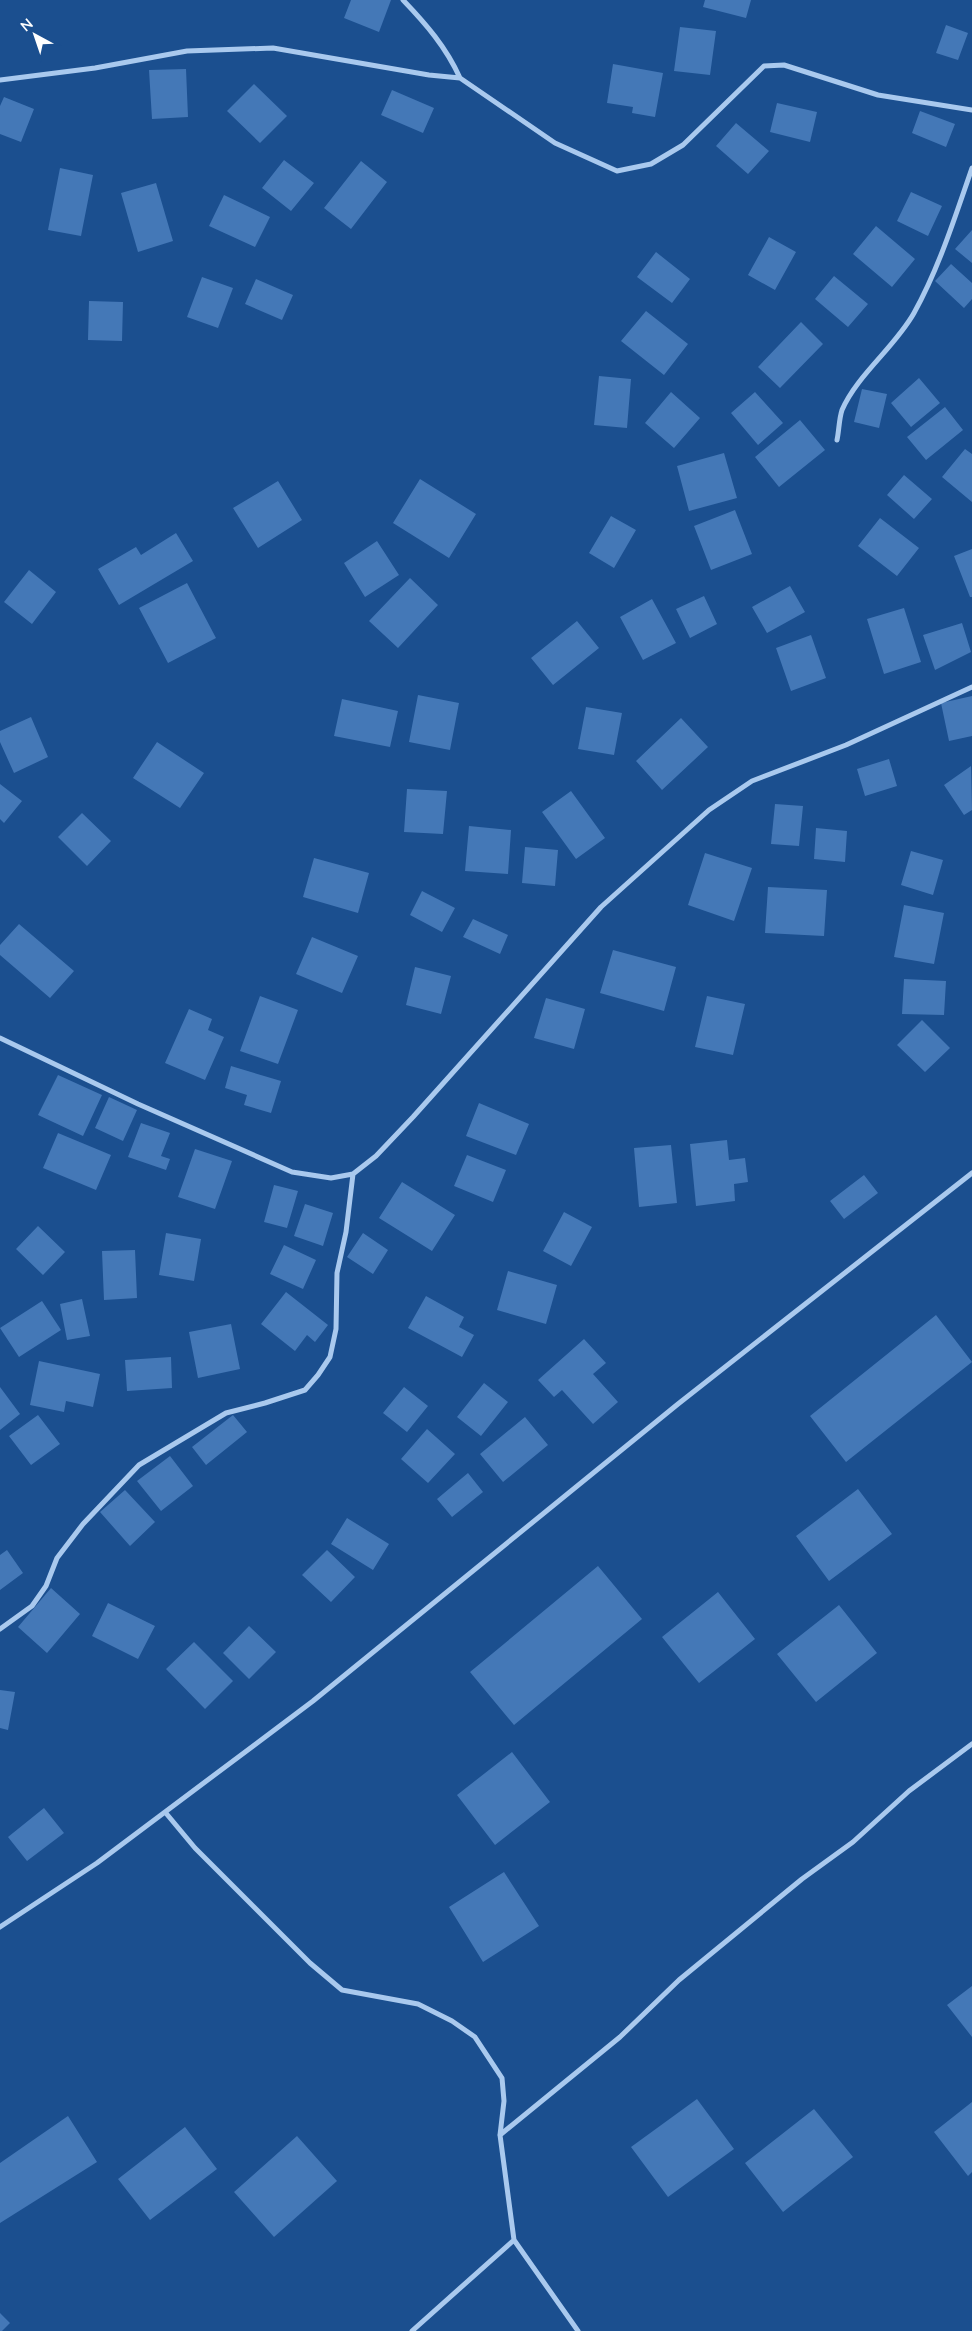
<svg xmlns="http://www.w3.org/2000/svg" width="972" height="2331" font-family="Lato,sans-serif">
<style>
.building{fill:#4478b7}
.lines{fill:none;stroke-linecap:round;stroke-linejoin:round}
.street{stroke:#a9c9ee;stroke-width:5}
</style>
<rect width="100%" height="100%" fill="#1b4f8f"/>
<path class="building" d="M351,0h40l-12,32 -35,-14z
M705,0h46l-5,18 -43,-11z
M946,25l22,8 -10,27 -22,-7z
M680,27l36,4 -6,44 -36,-4z
M613,64l50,9 -8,44 -23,-4 1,-6 -26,-4z
M186,69l2,48 -36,2 -3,-49z
M254,84l33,32 -27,27 -33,-32z
M392,90l42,18 -11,25 -42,-18z
M4,97l30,12 -13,33 -21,-8v-28z
M777,103l40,9 -7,30 -40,-10z
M920,111l35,13 -9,23 -34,-14z
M736,123l33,28 -21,23 -32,-28z
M284,160l30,23 -23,28 -29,-23z
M361,161l26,21 -36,47 -27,-21z
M60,168l33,7 -12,61 -33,-6z
M156,183l17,58 -35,11 -17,-59z
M911,192l31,14 -14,30 -31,-15z
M224,195l46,22 -15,30 -46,-21z
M876,226l39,33 -23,28 -39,-33z
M972,230v33l-17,-14z
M769,237l27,15 -21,38 -27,-15z
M656,252l34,27 -18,24 -35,-26z
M951,264l21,19v16l-8,9 -29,-27z
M834,276l34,28 -20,23 -33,-28z
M202,277l31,11 -15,40 -31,-11z
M256,279l37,16 -11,25 -37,-16z
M89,301l34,1 -1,39 -34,-1z
M646,311l42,33 -24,31 -43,-34z
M801,322l22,22 -43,44 -22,-21z
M599,376l32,3 -4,49 -33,-3z
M919,378l21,25 -29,24 -20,-24z
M862,389l25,5 -8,34 -25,-6z
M671,392l29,26 -26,30 -29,-25z
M755,392l28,31 -25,22 -27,-32z
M945,407l18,23 -37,30 -19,-23z
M800,420l25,30 -46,37 -24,-30z
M965,449l7,5v48l-30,-25z
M724,453l13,45 -48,13 -12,-45z
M904,475l28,24 -18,20 -27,-24z
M420,479l56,35 -27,44 -56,-35z
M278,481l24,39 -44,28 -25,-40z
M735,510l17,44 -41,16 -17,-44z
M611,516l25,14 -22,38 -25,-15z
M880,518l39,30 -22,28 -39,-30z
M176,533l17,28 -74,44 -21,-36 38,-22 5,8z
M377,541l22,34 -34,22 -21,-34z
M972,549v48h-2l-16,-41z
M29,570l27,22 -24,32 -28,-22z
M410,578l28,27 -40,43 -29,-27z
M187,583l29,55 -48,25 -29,-55z
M790,586l15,26 -38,21 -15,-26z
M704,596l13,28 -27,14 -14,-29z
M652,599l24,44 -33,17 -23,-43z
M904,608l17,54 -37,12 -17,-55z
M577,621l22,27 -46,37 -22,-27z
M962,623l9,29 -36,18 -12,-35z
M811,635l15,43 -35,13 -15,-43z
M418,695l41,8 -9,47 -41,-8z
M972,696v40l-23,5 -8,-38z
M342,699l56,12 -8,36 -56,-11z
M586,707l36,6 -8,42 -36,-6z
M31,717l17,40 -34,16 -14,-31v-11z
M681,718l27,29 -46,43 -26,-29z
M157,742l47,31 -24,35 -47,-30z
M889,759l8,27 -32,10 -8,-27z
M971,766l1,44 -8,5 -20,-30z
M0,784l22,17 -18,22 -4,-4z
M407,789l40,2 -4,43 -39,-2z
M571,791l34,47 -29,21 -34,-47z
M775,804l28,2 -4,40 -28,-2z
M82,813l29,28 -24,25 -29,-29z
M469,826l42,4 -3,44 -43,-3z
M816,828l31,3 -2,31 -31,-3z
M525,847l33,3 -3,36 -33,-3z
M911,851l32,9 -10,35 -32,-10z
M705,853l47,15 -18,53 -46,-16z
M314,858l55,15 -11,40 -55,-16z
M768,887l59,3 -3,46 -59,-3z
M422,891l33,17 -13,24 -32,-17z
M904,905l40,8 -10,51 -40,-7z
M473,919l35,16 -8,19 -37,-17z
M19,924l55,47 -24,27 -50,-43v-10z
M312,937l46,19 -16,37 -46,-19z
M613,950l63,17 -12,44 -64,-18z
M415,967l36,9 -10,38 -35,-9z
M904,979l42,2 -2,34 -42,-1z
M260,996l38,14 -20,54 -38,-13z
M707,996l38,8 -12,51 -38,-8z
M546,998l39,11 -11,40 -40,-11z
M189,1009l23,10 -4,11 16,7 -19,43 -40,-17z
M922,1020l28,28 -25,24 -28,-27z
M231,1066l50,15 -10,32 -27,-8 3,-10 -22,-7z
M58,1075l44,20 -19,41 -45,-21z
M109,1097l28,13 -14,31 -28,-13z
M479,1103l50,21 -13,31 -50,-19z
M141,1123l29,10 -9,23 9,3 -4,11 -38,-13z
M58,1133l53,22 -15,35 -53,-22z
M727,1140l2,20 16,-2 3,24 -14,2 1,17 -39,5 -6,-62z
M671,1145l6,58 -38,4 -5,-59z
M195,1149l37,12 -17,48 -37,-12z
M467,1155l39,15 -13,32 -39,-16z
M864,1175l14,18 -34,26 -14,-18z
M402,1182l53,33 -23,36 -53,-33z
M274,1185l24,6 -11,37 -23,-6z
M305,1204l28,9 -10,33 -29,-10z
M564,1212l28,15 -21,39 -28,-15z
M38,1226l27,26 -22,23 -27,-26z
M166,1233l35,6 -7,42 -35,-6z
M363,1233l25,17 -15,24 -26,-17z
M284,1245l32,15 -13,29 -33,-15z
M135,1250l2,48 -33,2 -2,-49z
M508,1271l49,14 -11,39 -49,-14z
M286,1292l42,33 -13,17 -8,-7 -12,16 -34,-27z
M426,1296l38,21 -5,10 15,8 -12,22 -54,-29z
M82,1299l8,37 -23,4 -7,-36z
M42,1301l19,29 -42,27 -19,-29z
M936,1315l36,47 -126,100 -36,-46z
M231,1324l9,45 -42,9 -9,-46z
M584,1339l22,24 -13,11 25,28 -25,22 -31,-34 -8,7 -16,-17z
M171,1357l1,31 -45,3 -2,-31z
M39,1361l61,13 -7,33 -27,-6 -2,11 -34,-7z
M484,1383l24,19 -27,34 -24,-19z
M0,1387l20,27 -20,16z
M404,1387l24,19 -21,26 -24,-19z
M38,1415l22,29 -29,21 -22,-29z
M233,1415l14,17 -41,33 -14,-18z
M525,1417l23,28 -45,37 -23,-28z
M427,1429l28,25 -27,29 -27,-24z
M170,1456l23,30 -32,25 -24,-30z
M468,1473l15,19 -31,25 -15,-18z
M858,1489l34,45 -63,47 -33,-45z
M125,1490l30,32 -25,24 -30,-34z
M347,1518l42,26 -16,26 -42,-26z
M7,1550l16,23 -23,17v-35z
M327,1550l28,27 -24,25 -29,-27z
M598,1566l44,53 -128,106 -44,-53z
M51,1588l29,26 -33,39 -29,-26z
M718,1592l37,47 -56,44 -37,-46z
M108,1603l47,23 -17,33 -46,-23z
M839,1605l38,48 -61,49 -39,-48z
M249,1626l27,26 -27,27 -26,-26z
M194,1642l39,39 -28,28 -39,-40z
M0,1690l15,2 -7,38 -8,-2z
M512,1752l38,50 -55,43 -38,-50z
M44,1808l20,25 -37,28 -19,-24z
M504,1872l35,54 -56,36 -34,-55z
M972,1986v51l-25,-32z
M697,2099l37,50 -66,48 -37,-50z
M972,2102v70l-4,4 -34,-44z
M814,2109l39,48 -70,55 -38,-49z
M68,2116l29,46 -97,61v-60z
M185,2127l32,42 -67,51 -32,-41z
M297,2136l40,45 -63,56 -40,-45z
M0,2313l10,10 -8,8h-2z"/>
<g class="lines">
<path class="street" d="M403,0c23,24 43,47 57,78l95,65 62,28 34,-7 32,-19 81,-79 20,-1 94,30 94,15
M0,80l95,-12 92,-17 86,-3 156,27 31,3
M837,440c2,-9 2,-21 5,-30 15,-35 53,-63 72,-97 25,-45 41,-96 58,-145
M0,1038l138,66 154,68 39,6 22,-4 23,-18 37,-39 188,-210 108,-97 43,-29 94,-36 126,-58
M0,1629l32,-23 14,-20 11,-28 26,-34 56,-59 87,-52 39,-10 40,-13 13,-15 12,-18 6,-28 1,-56 9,-41 7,-58
M165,1812l148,-111 365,-297 294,-231
M0,1927l97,-64 68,-51 30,36 115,115 32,27 76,14 34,17 23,16 27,41 2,23 -4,34 14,105 64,91
M500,2135l120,-98 59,-57 123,-101 51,-37 56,-51 63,-47
M412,2331l102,-91"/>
</g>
<g transform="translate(35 35) rotate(320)" stroke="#1b4f8f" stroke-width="4" paint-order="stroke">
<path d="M0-4L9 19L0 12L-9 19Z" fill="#ffffff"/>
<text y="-8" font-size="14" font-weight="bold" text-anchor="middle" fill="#ffffff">N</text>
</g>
</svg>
